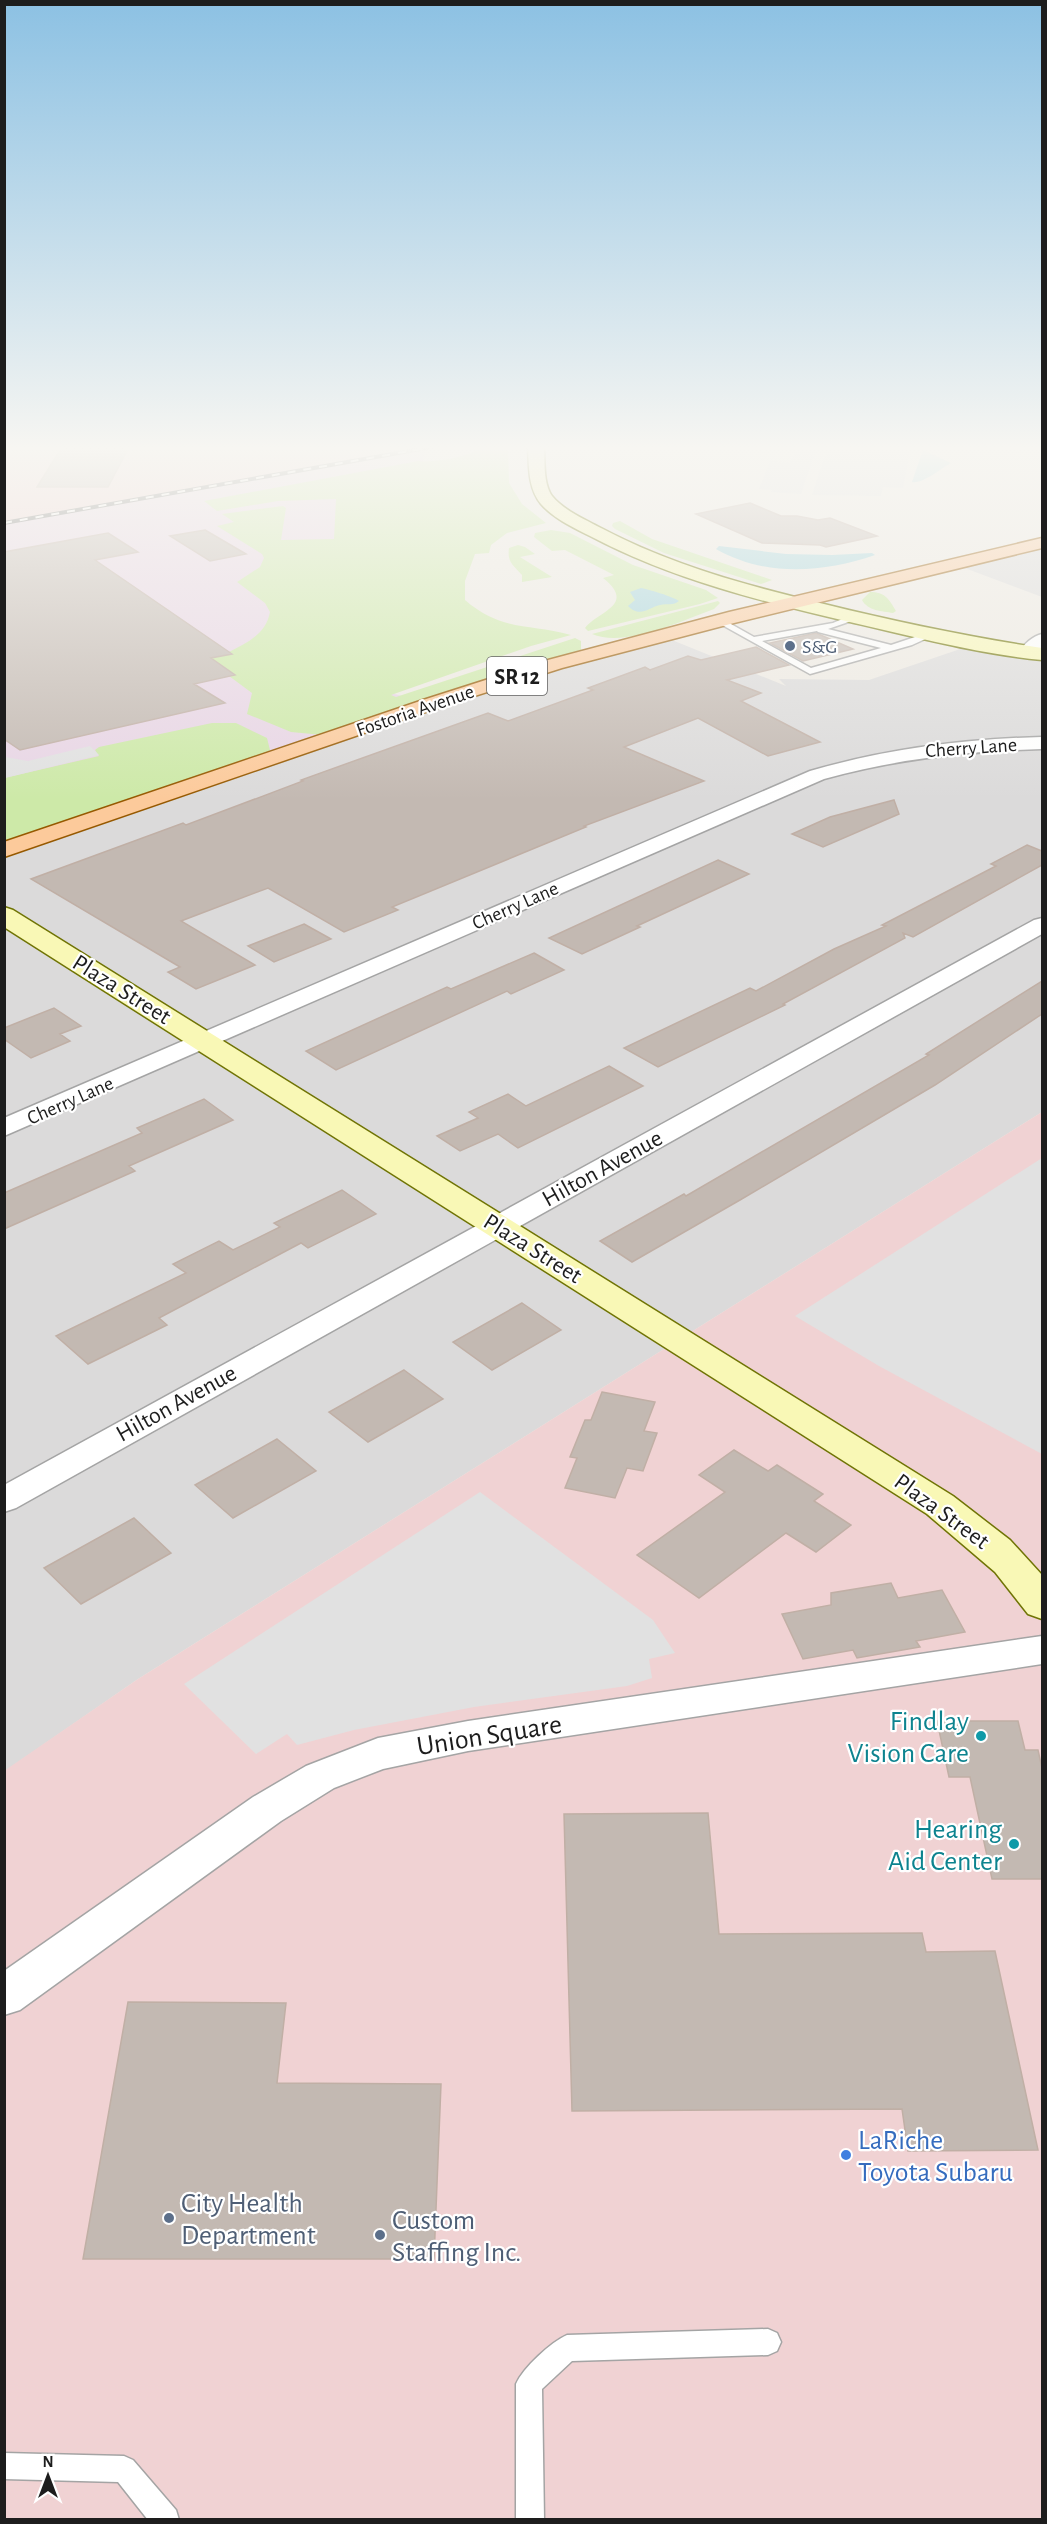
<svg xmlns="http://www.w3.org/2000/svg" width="1047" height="2524" font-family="'Alegreya Sans',sans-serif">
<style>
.residential{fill:#dbdada}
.commercial{fill:#f0d2d3}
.industrial{fill:#e8d5e5}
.grass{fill:#cde9a8}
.parking{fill:#e1e1e1}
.water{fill:#a3d4dc}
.building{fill:#c3b9b2;stroke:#c0afa5;stroke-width:1.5}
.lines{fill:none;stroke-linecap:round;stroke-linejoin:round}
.lane-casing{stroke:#a4a4a4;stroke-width:3}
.street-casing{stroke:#a4a4a4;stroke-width:3}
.secondary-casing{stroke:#707405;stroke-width:3}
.primary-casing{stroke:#965900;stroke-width:3}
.lane{fill:#fff;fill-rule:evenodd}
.street{fill:#fff;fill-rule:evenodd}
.secondary{fill:#f9f8b6;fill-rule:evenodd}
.primary{fill:#fcca9b;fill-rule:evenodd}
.rail-casing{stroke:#6b6b6b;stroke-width:4}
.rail{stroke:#fff;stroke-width:2;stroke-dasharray:8;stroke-linecap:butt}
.service-dot{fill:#5c6f8a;stroke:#fff;stroke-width:2}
.culture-dot{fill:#0f9aa8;stroke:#fff;stroke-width:2}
.shop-dot{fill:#3f7fe0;stroke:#fff;stroke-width:2}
.labels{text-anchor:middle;stroke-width:4.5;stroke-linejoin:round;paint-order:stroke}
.far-service-label{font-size:20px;fill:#4e5e75;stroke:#fff;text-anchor:start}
.far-street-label{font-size:20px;fill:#1d1d1d;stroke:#fff}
.shield{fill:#fff;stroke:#616161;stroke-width:1.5}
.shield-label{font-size:22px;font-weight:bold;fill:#1d1d1d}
.street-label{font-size:24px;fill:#1d1d1d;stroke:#fff}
.near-culture-label{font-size:28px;fill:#0d838f;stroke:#fff;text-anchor:end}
.near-street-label{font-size:28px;fill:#1d1d1d;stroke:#fff}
.near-shop-label{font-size:28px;fill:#366cbe;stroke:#fff;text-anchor:start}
.near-service-label{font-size:28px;fill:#4e5e75;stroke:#fff;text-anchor:start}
</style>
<rect width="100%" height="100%" fill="#eeeae3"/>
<path class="residential" d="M1042,543v54l-88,-33z
M662,636l124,50 -7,-7 90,1 106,-36 67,10v458l-904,567 -133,92 -1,-921 228,-77z"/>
<path class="commercial" d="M5,447h427l-427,76z
M1042,1112v1407h-1037l-1,-748 134,-92z"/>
<path class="industrial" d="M425,448l-34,245 39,11 -425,150v-331z"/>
<path class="grass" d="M483,447h25l1,36 13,21 24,19 -39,10 -16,12 -2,8 -14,1 -10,27v19c37,32 64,23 106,35l-40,11 -140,49 5,2 179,-59 6,3v9l-141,44 -117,41 -32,-3 -44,-18 5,-21 -23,-17 5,-2 -23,-16 20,-4 -2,-2c18,-9 37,-18 41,-40l-5,-9 -28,-21 23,-15 4,-9 -2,-4 -45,-28 17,-4 -12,-8 61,-8 3,2 -5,32 53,-1 2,-40 -58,2 -61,10 -13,-10 214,-40c19,2 48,-4 65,-14z
M620,521l32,18 120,41 -11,4 -97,-31 -49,-24 -3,-3 1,-3z
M551,530l19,3 63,32 73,25 12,8 -18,6 -112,27 -3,-3c13,-17 52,-23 18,-50l11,-3 -49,-25 -13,1 -18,-14 1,-4z
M518,545l7,2 10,7 -15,3 32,20 -30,5v-7c-9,-10 -15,-13 -13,-27z
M870,592c15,0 19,7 26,19l-3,2c-11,-2 -25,-2 -31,-13z
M718,601l2,2 -6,6c-33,12 -89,39 -122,25z
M212,723h24l31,15 3,12 -8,6 -257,85 -1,-63 95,-22 -4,-6 4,-3z"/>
<path class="parking" d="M839,447h72l-8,41 -20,-1 -2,9 -69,-1 15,-46h11z
M795,451l20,1 -14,42 -30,-2 1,-2 -13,-1 11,-28 20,1z
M90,746l9,9 -94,23v-21l23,4z
M1042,1158v296l-163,-88 -84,-50z
M480,1492l173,128 22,33 -26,6 3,19 -25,8 -153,21 -120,23 -57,15 -10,-11 -31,20 -72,-70z"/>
<path class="water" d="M923,450l28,13c-11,6 -28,21 -39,19z
M719,546l67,8 46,1 40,-2 3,2c-53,18 -110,22 -159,-6z
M641,588c7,1 33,9 38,13 -6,5 -11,2 -19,4 -12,3 -20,13 -32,1l7,-6 -5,-8z"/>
<path class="building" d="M62,447h67l-21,40h-71z
M750,503l31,13h16l21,4 12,-2 47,18 -51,11 -6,-2 -58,-2 -66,-29z
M205,530l41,24 -36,7 -40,-25z
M108,533l30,19 -43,8 137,94 -21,4 24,17 -41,9 31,19 -205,47 -16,-11v-187z
M816,633l37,16 -50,12 -33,-18z
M756,647l33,18 -62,15 34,13 -20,8 79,41 -52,14 -70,-38 -74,29 80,34 -120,45 2,1 -194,80 6,3 -54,22 -76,-44 -87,33 74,44 -59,24 -28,-17 12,-5 -149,-88 152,-56 3,2 117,-44 -2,-1 187,-67 20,8 85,-31 -5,-2 57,-21 5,3 38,-14 13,4z
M894,800l5,14 -76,33 -31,-13 38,-17z
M1027,845l15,6v14l-129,72 -10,-4 2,5 -122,66 2,1 -127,62 -34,-19 126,-60 6,3 78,-42 52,-23 -4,-1 114,-59 -5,-2z
M718,860l31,14 -112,52 3,1 -58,27 -33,-16z
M304,924l27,15 -57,23 -26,-16z
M534,953l30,17 -53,24 -4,-3 -171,79 -30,-19 141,-64 4,2z
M1042,981v33l-107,71 -195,115 -108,62 -32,-21 84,-47 2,2 243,-141 -3,-1z
M54,1008l27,18 -21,8 10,7 -39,17 -27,-19v-11z
M609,1066l34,20 -125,62 -20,-14 -38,17 -23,-15 41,-18 -9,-6 39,-18 18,12z
M204,1099l29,21 -104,46 6,5 -131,58v-36l138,-60 -5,-5z
M342,1190l34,24 -68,34 -7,-5 -142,75 8,7 -79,39 -32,-28 130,-63 -13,-9 46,-23 14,9 47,-23 -6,-4z
M522,1303l39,27 -69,40 -39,-28z
M404,1370l39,29 -75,43 -39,-30z
M602,1392l53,10 -11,29 13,2 -14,38 -16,-3 -12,30 -50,-10 12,-30 -7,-1 15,-37h6z
M277,1439l39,32 -83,47 -38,-33z
M734,1450l34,21 9,-6 46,29 -9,7 37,24 -35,27 -30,-19 -87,65 -62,-43 88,-63 -26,-17z
M134,1518l37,35 -90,51 -37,-36z
M891,1583l7,15 44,-8 23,42 -49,9 4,6 -63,11 -4,-8 -50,9 -21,-45 49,-9v-12z
M937,1721h81l7,29h13l4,18v111h-50l-22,-102h-21z
M708,1813l11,121 203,-1 4,19 69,-1 43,199 -130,1 -6,-42 -330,2 -8,-297z
M128,2002l158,1 -9,80 164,1 -7,175h-351z"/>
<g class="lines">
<g class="lane-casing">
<path id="lane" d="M854,614l3,1v4l-29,10 63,16 39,-13 4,3 -22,10 -102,29 -95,-53 7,-2 32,18 79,-14zM817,631l1,1 63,16 -70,20 -49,-27z
M768,2329l9,4 4,9 -4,9 -9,4 -196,6 -30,28 2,131h-28v-136c7,-16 35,-42 51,-49z
M4,2453l120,3 9,4 43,50 3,10h-31l-30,-38 -114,-3z"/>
</g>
<g class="street-casing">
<path id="street" d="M1042,634v14l-8,8h-12l-3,-4c5,-8 14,-16 23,-18z
M1042,737v12c-74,2 -146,10 -218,30l-820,357v-18l806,-347c76,-22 153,-32 232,-34z
M1042,918v16l-1026,574 -12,4v-27l1030,-565z
M1042,1636v28l-574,87 -85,18 -49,19 -53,33 -261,189 -16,5v-44l249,-174 53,-31 72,-28 90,-17z"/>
</g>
<g class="secondary-casing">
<path id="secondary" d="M528,447h16c1,15 -1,36 8,49 11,14 34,24 49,32 70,37 147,58 223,76 73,18 145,33 218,44v12c-63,-6 -126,-23 -188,-37 -90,-21 -181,-43 -264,-87 -16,-8 -37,-18 -49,-32 -13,-16 -12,-37 -13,-57z
M4,907l9,3 940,586 57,44 32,35v44l-14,-5 -33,-42 -68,-58 -923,-587z"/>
</g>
<g class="primary-casing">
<path id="primary" d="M1042,538v10l-308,75 -172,45 -125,40 -433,149v-15l419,-142 125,-40 181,-48z"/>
</g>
<use href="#lane" class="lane"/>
<use href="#street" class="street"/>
<use href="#secondary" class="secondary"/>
<use href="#primary" class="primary"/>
<g class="rail-casing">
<path id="rail" d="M4,523l428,-76"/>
</g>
<use href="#rail" class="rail"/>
</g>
<linearGradient id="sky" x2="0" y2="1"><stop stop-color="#8cc1e3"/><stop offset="0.56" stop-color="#f7f6f2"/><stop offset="1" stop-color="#f7f6f2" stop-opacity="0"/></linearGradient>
<rect width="1047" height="800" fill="url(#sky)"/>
<g class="service-dot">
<circle cx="790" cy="646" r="6"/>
<circle cx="169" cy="2218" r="6"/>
<circle cx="380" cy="2235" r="6"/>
</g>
<g class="culture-dot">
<circle cx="981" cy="1736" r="6"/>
<circle cx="1014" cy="1844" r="6"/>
</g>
<circle class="shop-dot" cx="846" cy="2155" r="6"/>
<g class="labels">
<g class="far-service-label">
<text x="802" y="653">S&amp;G</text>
</g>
<g class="far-street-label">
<text transform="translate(415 710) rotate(-19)" y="7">Fostoria Avenue</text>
<text transform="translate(971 747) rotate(-4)" y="7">Cherry Lane</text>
<text transform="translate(515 905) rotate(-24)" y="7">Cherry Lane</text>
<text transform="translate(70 1100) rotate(-24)" y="7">Cherry Lane</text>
</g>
<rect class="shield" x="487" y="657" width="60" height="38" rx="4.5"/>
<g class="shield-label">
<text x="517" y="684">SR 12</text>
</g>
<g class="street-label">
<text transform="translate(122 989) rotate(32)" y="8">Plaza Street</text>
<text transform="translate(602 1168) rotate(-29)" y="8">Hilton Avenue</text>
<text transform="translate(533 1248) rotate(32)" y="8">Plaza Street</text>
<text transform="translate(176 1403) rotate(-29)" y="8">Hilton Avenue</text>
<text transform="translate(942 1511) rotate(36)" y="8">Plaza Street</text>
</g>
<g class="near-culture-label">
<text x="969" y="1730">Findlay<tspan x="969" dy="32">Vision Care</tspan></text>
<text x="1002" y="1838">Hearing<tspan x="1002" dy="32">Aid Center</tspan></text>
</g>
<g class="near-street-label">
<text transform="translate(489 1734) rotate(-9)" y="10">Union Square</text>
</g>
<g class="near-shop-label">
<text x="858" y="2149">LaRiche<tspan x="858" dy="32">Toyota Subaru</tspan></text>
</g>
<g class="near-service-label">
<text x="181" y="2212">City Health<tspan x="181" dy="32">Department</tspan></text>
<text x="392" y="2229">Custom<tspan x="392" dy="32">Staffing Inc.</tspan></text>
</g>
</g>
<rect width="1047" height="2524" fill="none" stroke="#1d1d1d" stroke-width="12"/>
<g transform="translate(48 2476)" stroke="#ffffff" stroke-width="4.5" paint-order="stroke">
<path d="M0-4.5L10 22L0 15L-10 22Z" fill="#1d1d1d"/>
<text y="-9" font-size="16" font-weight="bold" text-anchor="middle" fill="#1d1d1d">N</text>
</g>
</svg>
